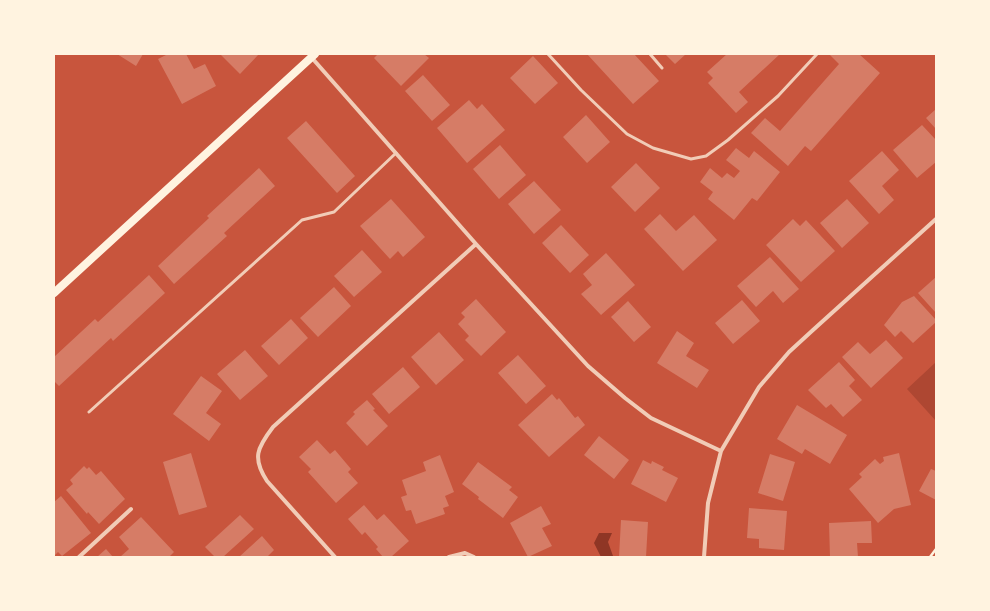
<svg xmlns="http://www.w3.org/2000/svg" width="990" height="611" font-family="Karla,sans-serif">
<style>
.green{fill:#ae4732}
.water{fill:#8f3625}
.building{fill:#d67c66}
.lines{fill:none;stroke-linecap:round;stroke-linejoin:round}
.path{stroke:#fff3e0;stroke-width:2.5}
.service{stroke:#f1ccb7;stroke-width:3}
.minor{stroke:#f1ccb7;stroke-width:4}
.secondary{stroke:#fff3e0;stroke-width:8}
</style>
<rect width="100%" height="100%" fill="#c8553d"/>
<path class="green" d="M936,362v59l-29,-32z"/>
<path class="water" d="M599,533h13l-4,9 5,14 -12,1 -7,-14z"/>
<path class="building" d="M117,54h26l-7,12z
M168,54h18l8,15 11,-5 11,22 -34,18 -24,-45z
M220,54h39l-19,20z
M378,54h46l5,4 -28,28 -27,-28z
M587,54h47l25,27 -26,23z
M665,54h21l-11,10z
M727,54h53l-41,38 9,10 -12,11 -28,-30 5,-5 -6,-6z
M829,54h30l21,19 -69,78 -6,-5 -17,20 -37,-33 14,-15 15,13 59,-67z
M533,56l25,27 -23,21 -25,-26z
M423,75l27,30 -18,16 -27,-30z
M469,100l8,9 5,-5 23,26 -38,33 -30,-35z
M936,109v20l-10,-11z
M586,115l24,27 -23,21 -24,-26z
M306,121l49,55 -18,17 -50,-55z
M922,125l14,15v22l-19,16 -24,-28z
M500,145l26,30 -27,24 -26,-30z
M736,148l13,10 5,-7 26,21 -23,29 -5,-3 -18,22 -26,-21 5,-7 -13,-10 10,-14 12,10 5,-5 7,5 6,-7 -14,-11z
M882,151l17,19 -17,16 12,14 -15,14 -30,-33z
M636,163l24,25 -25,24 -24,-25z
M259,168l16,18 -51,47 3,3 -53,48 -16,-18 51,-48 -2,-2z
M534,181l27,29 -27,24 -26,-30z
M391,199l34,38 -22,20 -5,-6 -8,8 -30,-33z
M847,199l22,24 -27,25 -22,-25z
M660,214l16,17 18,-16 23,25 -34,31 -39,-42z
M793,219l7,7 6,-6 29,31 -34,31 -35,-37z
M561,225l28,30 -19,18 -28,-30z
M362,250l20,22 -28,25 -20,-21z
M606,253l29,32 -34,30 -20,-21 11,-9 -9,-11z
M770,257l29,32 -16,14 -10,-12 -17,16 -19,-21z
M149,275l16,18 -52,48 -2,-3 -52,48 -5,-5v-24l41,-38 3,3z
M936,277v36l-18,-20z
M334,287l17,19 -33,31 -18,-19z
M914,296l22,24v2l-23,21 -12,-12 -6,6 -11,-12 18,-23z
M476,299l30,33 -25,24 -16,-16 4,-4 -11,-12 7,-7 -4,-4z
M742,300l18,21 -27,23 -18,-21z
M628,301l23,26 -17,15 -23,-25z
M291,319l17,19 -29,27 -18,-19z
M677,331l17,12 -8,13 23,14 -12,18 -40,-25z
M439,332l25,28 -28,25 -25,-28z
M886,340l17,18 -32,30 -29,-31 16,-15 12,12z
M245,350l23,26 -28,24 -23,-26z
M518,355l28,31 -20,18 -28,-31z
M839,362l16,18 -6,6 13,14 -19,17 -12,-13 -5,4 -18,-18z
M403,367l17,20 -31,27 -17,-20z
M201,376l21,15 -16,22 15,11 -12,17 -36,-27z
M552,394l5,6 2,-2 16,20 3,-2 7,9 -36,32 -31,-32z
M367,400l8,9 -2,1 15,16 -21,20 -21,-23 9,-9 -2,-2z
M797,405l50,30 -17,29 -25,-15 -3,5 -25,-15z
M599,436l30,24 -15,19 -30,-24z
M317,440l13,14 5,-4 16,19 -3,3 10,11 -22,20 -28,-31 3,-3 -12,-12z
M191,453l16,54 -28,8 -16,-53z
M899,453l12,52 -17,4 -16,14 -29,-34 13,-12 -3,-3 16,-15 5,5 4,-3 -1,-4z
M770,454l25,8 -12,39 -25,-8z
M440,455l14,37 -9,4 4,10 -6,2 2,6 -29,10 -5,-14 -5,1 -5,-14 6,-2 -5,-15 24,-9 -3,-9z
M643,460l8,4 1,-3 12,6 -2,3 16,8 -12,24 -35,-18z
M478,462l34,25 -3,3 9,7 -15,21 -25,-19 1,-2 -17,-13z
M84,466l3,3 2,-2 7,8 5,-4 24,28 -26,25 -11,-12 -1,2 -21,-24 7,-6 -3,-4z
M931,469l5,2v29l-17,-9z
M61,496l30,37 -29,23 -4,-4 -3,3 -1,-2v-51z
M364,505l13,15 7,-6 25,27 -18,16h-8l-7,-8 2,-2 -13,-15 -3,3 -14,-16z
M541,506l10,18 -9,4 10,18 -24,11 -18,-34z
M749,508l38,3 -3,39 -25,-2v-9l-12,-1z
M240,515l14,14 -31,28h-8l-10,-10z
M141,517l33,35 -5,5h-49l9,-8 -10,-12z
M621,520l27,2 -2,35h-27z
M871,521l1,22h-15l1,14h-28l-1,-34z
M262,536l12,14 -7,7h-28z
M106,549l7,8h-16z"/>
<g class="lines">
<path class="path" d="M930,557l6,-8"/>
<path class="service" d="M548,54l33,36 46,44 26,14 38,11 15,-3 22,-16 50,-44 39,-42
M650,54l12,14
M89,412l213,-192 32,-8 62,-59"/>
<path class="minor" d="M312,58l164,186 112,122 37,32 26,20 70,33
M79,557l52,-48
M335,557l-68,-76c-15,-23 -10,-33 6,-54l203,-183
M449,557l16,-4 9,4
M704,557l4,-54 13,-52 38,-64 30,-35 24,-22 123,-111"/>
<path class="secondary" d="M54,293l261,-239"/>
</g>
<rect width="990" height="611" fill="none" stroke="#fff3e0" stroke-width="110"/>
</svg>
